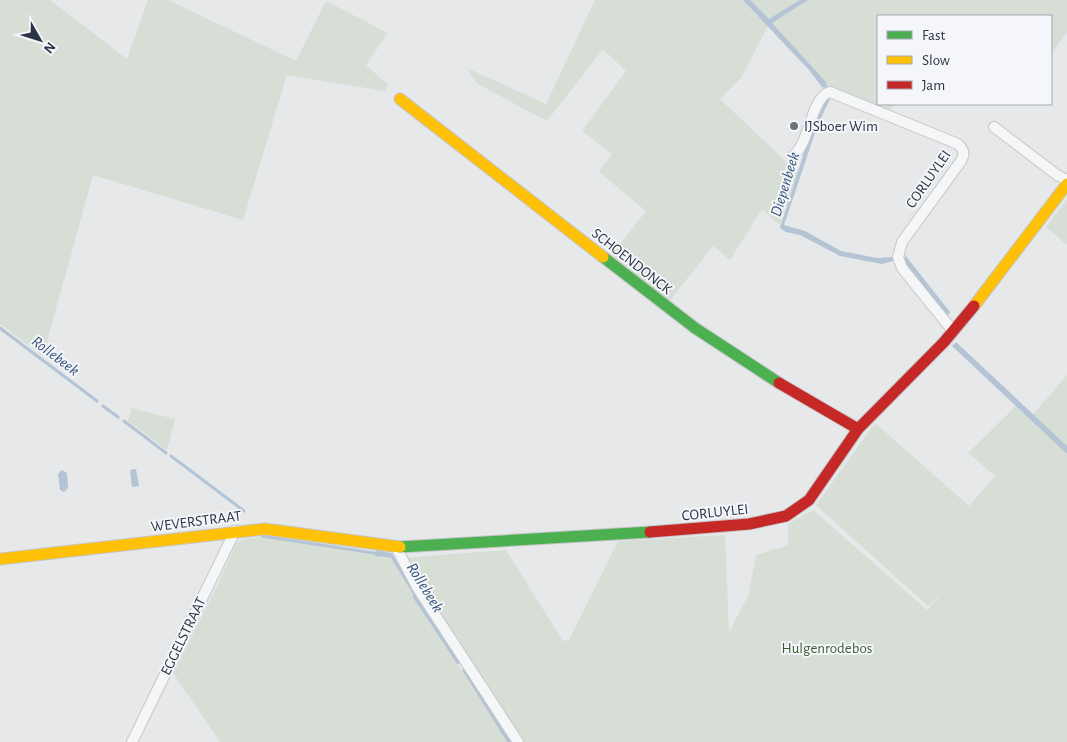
<svg xmlns="http://www.w3.org/2000/svg" width="1067" height="742" font-family="'Alegreya Sans',sans-serif">
<style>
.green{fill:#d6ded6}
.water{fill:#b4c4d5}
.lines{fill:none;stroke-linecap:round;stroke-linejoin:round}
.stream{stroke:#b4c4d5;stroke-width:3}
.street-casing{stroke:#c4c6c8;stroke-width:12}
.fast-casing{stroke:#c4c6c8;stroke-width:13}
.slow-casing{stroke:#c4c6c8;stroke-width:13}
.jam-casing{stroke:#c4c6c8;stroke-width:13}
.street{stroke:#f5f6f7;stroke-width:10}
.fast{stroke:#4caf50;stroke-width:11}
.slow{stroke:#ffc107;stroke-width:11}
.jam{stroke:#c62828;stroke-width:11}
.poi-dot{fill:#6c737f;stroke:#f4f6f9;stroke-width:2}
.labels{text-anchor:middle;stroke-width:4;stroke-linejoin:round;paint-order:stroke}
.poi-label{font-size:15px;fill:#2b3445;stroke:#f4f6f9;text-anchor:start}
.street-label{font-size:15px;fill:#2b3445;stroke:#f4f6f9}
.park-label{font-size:15px;fill:#3f6138;stroke:#f4f6f9}
.water-label{font-size:16px;font-style:italic;fill:#34527a;stroke:#f4f6f9}
</style>
<rect width="100%" height="100%" fill="#e6e8ea"/>
<path class="green" d="M0,0h50l77,59 21,-59h20l128,61 30,-60 62,32 -22,32 22,20 -3,6 -98,-16 -44,145 -150,-45 -50,181 -43,-32z
M595,0h148l25,26 -27,52 -21,21 78,74 -18,52 -18,-16 -32,51 -17,-14 -45,57 -59,-45 37,-47 -47,-39 13,-18 -30,-23 44,-60 -23,-22 -56,72 -71,-38 -9,-15 79,36z
M750,0h317v32l-16,22v-38h-173v88h17l-6,6 -62,-24z
M1067,199v46l-21,-18z
M1067,375v367h-548l-117,-184 104,-8 57,91 6,-1 49,-99 107,-6 4,97 19,-36 8,-41 32,-10v-21l21,-12 5,-1 113,99 19,-22 -18,18 -112,-101 59,-82 94,83 26,-30 -27,-23 48,-47 14,12z
M131,408l44,11 -8,31 -39,-29z
M265,537l126,21 31,54 33,49 3,3 49,78h-287l-47,-69 47,-93 17,-38 6,-3z"/>
<path class="water" d="M743,0h7l19,19 31,-19h8l-36,23 54,59 1,4 -1,2 -4,-1 -13,-17z
M831,97l-13,27 -34,101 21,6 36,20 36,7 16,-1v4l-11,3 -42,-8 -40,-21 -14,-3 -6,-4 30,-94 17,-36z
M905,255l45,57 -1,3c-10,-5 -33,-39 -41,-49l-3,-5z
M956,342l111,104v8l-115,-108z
M136,469l3,17 -7,1 -2,-17z
M62,470l5,3 1,15 -4,4 -4,-2 -2,-16z
M376,550l15,3 4,5 -20,-2z
M416,594l45,68 -1,1 -3,1 -2,-3 -43,-65z
M465,668l48,74h-6l-45,-72z"/>
<g class="lines">
<path class="stream" d="M0,328l97,73
M103,406l15,11
M124,421l42,32
M171,456l73,55
M262,536l118,18
M391,555l25,42"/>
<g class="street-casing">
<path id="street" d="M994,127l63,48 10,5
M794,155c16,-13 17,-58 36,-63l128,52c6,6 7,10 3,17l-59,81 -4,15 4,11 51,63
M396,547l21,40 101,155
M132,742l103,-211"/>
</g>
<g class="fast-casing">
<path id="fast" d="M603,257l92,71 84,55
M400,547l250,-15"/>
</g>
<g class="slow-casing">
<path id="slow" d="M400,99l203,158
M974,306l93,-122
M0,559l265,-30 135,18"/>
</g>
<g class="jam-casing">
<path id="jam" d="M779,383l79,46
M650,532l99,-8 37,-8 23,-16 49,-71 86,-87 30,-36"/>
</g>
<use href="#street" class="street"/>
<use href="#fast" class="fast"/>
<use href="#slow" class="slow"/>
<use href="#jam" class="jam"/>
</g>
<circle class="poi-dot" cx="794" cy="126" r="5"/>
<g class="labels">
<g class="poi-label">
<text x="804" y="131">IJSboer Wim</text>
</g>
<g class="street-label">
<text transform="translate(928 179) rotate(-55)" y="5">CORLUYLEI</text>
<text transform="translate(632 261) rotate(38)" y="5">SCHOENDONCK</text>
<text transform="translate(715 512) rotate(-6)" y="5">CORLUYLEI</text>
<text transform="translate(196 521) rotate(-7)" y="5">WEVERSTRAAT</text>
<text transform="translate(183 636) rotate(-64)" y="5">EGGELSTRAAT</text>
</g>
<g class="park-label">
<text x="827" y="653">Hulgenrodebos</text>
</g>
<g class="water-label">
<text transform="translate(784 184) rotate(-73)" y="6">Diepenbeek</text>
<text transform="translate(56 355) rotate(37)" y="6">Rollebeek</text>
<text transform="translate(426 587) rotate(58)" y="6">Rollebeek</text>
</g>
</g>
<rect x="877" y="15" width="175" height="90" fill="#f4f6f9" stroke="#a4a8b1"/>
<rect x="887" y="31" width="25" height="8" fill="#4caf50" stroke="#a4a8b1"/>
<text x="922" y="40" font-size="15" fill="#2b3445">Fast</text>
<rect x="887" y="56" width="25" height="8" fill="#ffc107" stroke="#a4a8b1"/>
<text x="922" y="65" font-size="15" fill="#2b3445">Slow</text>
<rect x="887" y="81" width="25" height="8" fill="#c62828" stroke="#a4a8b1"/>
<text x="922" y="90" font-size="15" fill="#2b3445">Jam</text>
<g transform="translate(40 40) rotate(129)" stroke="#f4f6f9" stroke-width="4" paint-order="stroke">
<path d="M0-4L9 19L0 12L-9 19Z" fill="#2b3445"/>
<text y="-8" font-size="14" font-weight="bold" text-anchor="middle" fill="#2b3445">N</text>
</g>
</svg>
